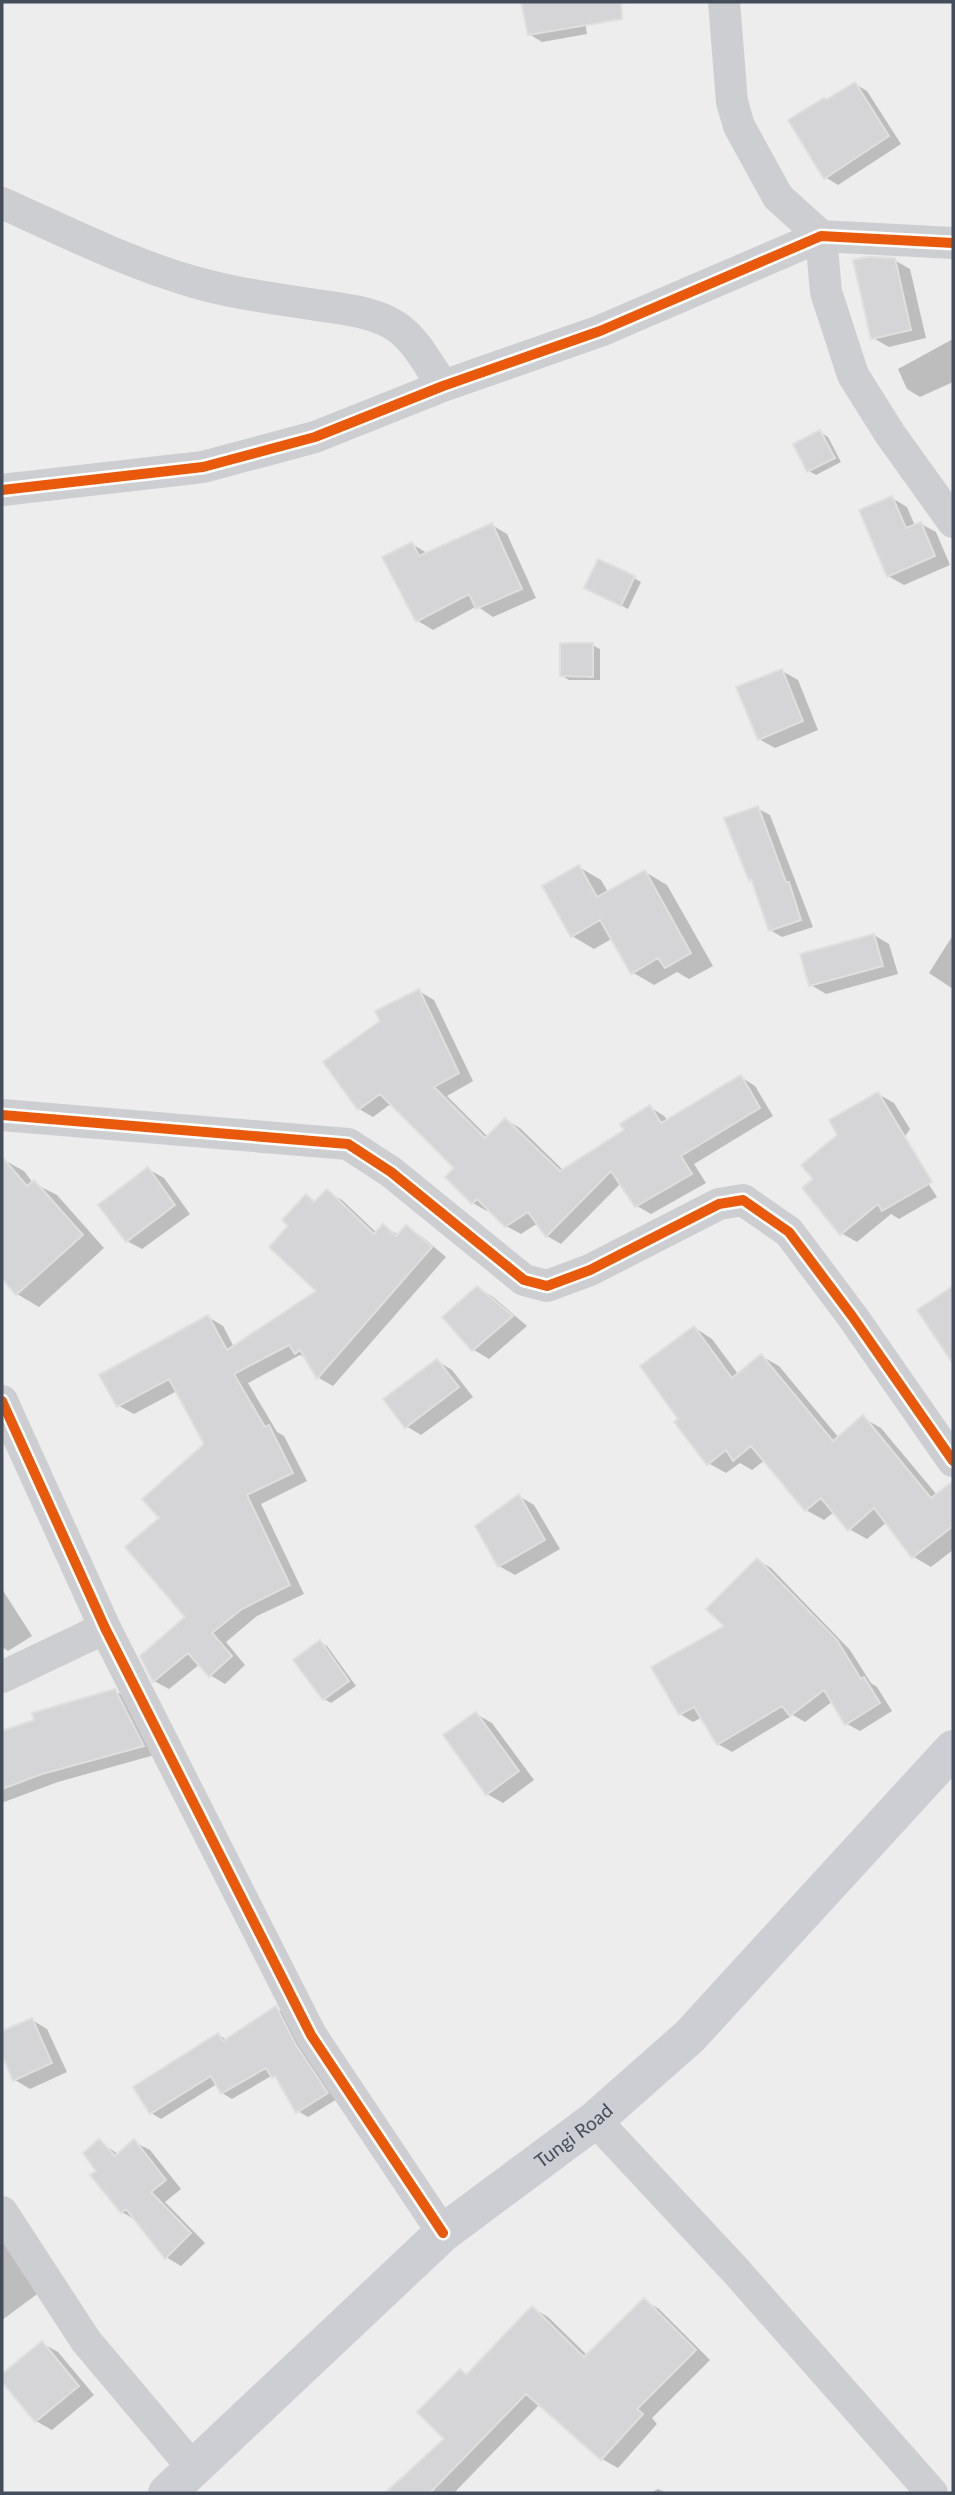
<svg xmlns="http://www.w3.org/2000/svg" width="955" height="2495" font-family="Lato,sans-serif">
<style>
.shadow{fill:#0003}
.building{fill:#d5d5d7;stroke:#dfdfe0;stroke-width:2}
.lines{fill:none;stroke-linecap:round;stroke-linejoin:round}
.street{stroke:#ccced1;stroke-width:32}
.secondary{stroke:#ccced3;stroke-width:38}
.cycleway-casing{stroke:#fff;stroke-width:15}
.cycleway{stroke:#e8590c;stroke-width:10}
.labels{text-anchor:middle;stroke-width:5;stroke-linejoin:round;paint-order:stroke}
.street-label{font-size:19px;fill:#444d5b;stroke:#fff}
</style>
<rect width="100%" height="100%" fill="#eeeded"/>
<path class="shadow" d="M523,2h113v1l-54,1 5,30 -45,8 -13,-8z
M855,84l12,7 34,53 -63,41 -13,-8 2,-75z
M894,260l16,9 16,69 -37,9 -16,-9z
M953,339v43l-33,15 -13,-8 -9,-20z
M820,432l8,5 13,25 -25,13 -7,-4z
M892,498l15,9 8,19 6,-2 15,8 14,33 -46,20 -16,-9z
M492,525l15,9 29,64 -43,19 -16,-11 -44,24 -15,-9 -6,-77 15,9z
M634,578l7,4 -13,27 -34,-18z
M592,645l8,4v31h-31l-8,-5z
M782,671l16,9 20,50 -43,18 -16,-9z
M757,808l13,7 43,112 -31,10 -12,-7 -16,-49 -4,-2z
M579,867l22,13 7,12 37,-20 22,13 46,81 -24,13 -12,-7 -23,13 -22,-13 -19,-34 -19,11 -22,-13z
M874,935l15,9 9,30 -72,20 -15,-9z
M953,935v54l-24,-16z
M419,991l15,9 39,81 -26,15 41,41 18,-17 14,8 44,43 62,-40 24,-24 14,9 4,5 73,-44 14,9 18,30 -79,48 12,19 -55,31 -14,-8 -16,-23 -60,61 -14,-8 -9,-13 -17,11 -15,-8 -17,-17 -2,2 -14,-8 -17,-35 -64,-65 -19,14 -14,-8z
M878,1094l16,9 16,26 -11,16 6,3 32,49 -38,22 -8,-5 -34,28 -16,-9 -26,-53z
M2,1159l22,12 9,12 24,12 47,53 -65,59 -22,-13 -13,-14 -2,2z
M148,1169l16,9 26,36 -48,35 -15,-8z
M327,1192l15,8 35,33 6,-7 16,9 7,-8 15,9 25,21 -113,129 -14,-8 -11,-19 -8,-4 -52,28 29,49 7,4 23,45 -46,23 43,90 -47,22 -31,26 19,23 -20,19 -15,-9 -10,-11 -31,25 -15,-8 33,-64 -26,-99 45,-74 -29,-53 -43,23 -15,-8 89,-89 15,9 11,21 85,-55 -28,-66 16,-30 10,6z
M478,1288l15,9 34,29 -38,33 -15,-9 -29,-33z
M695,1328l17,11 26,35 23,-18 18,10 60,72 24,-20 18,10 56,67 12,-9 4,3v61l-22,17 -17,-10 -27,-35 -20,17 -18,-10 -15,-17 -10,8 -18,-10 -41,-50 -13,10 -12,-7 -14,10 -18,-10 -28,-44z
M437,1361l15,9 21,27 -52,38 -15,-9z
M519,1496l15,9 26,44 -45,26 -16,-9z
M758,1560l13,8 79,82 21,33 6,4 15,24 -32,20 -13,-7 -14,-23 -28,21 -12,-7 -61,37 -14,-8 -16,-27 -9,5 -13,-8 46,-87z
M2,1589l30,47 -24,15 -6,-4z
M320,1642l7,4 29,40 -25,17 -7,-4z
M115,1691l16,9 27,54 -100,28 -54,20 -2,-1v-68z
M476,1714l16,9 42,57 -31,23 -16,-9z
M276,2008l10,6 51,85 -29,18 -10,-6 -19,-31 -6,-5 -41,24 -10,-6 -5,-9 -56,35 -10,-6 68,-78 8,5z
M32,2020l15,9 20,43 -37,17 -15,-9 -13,-30v-17z
M99,2141l20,14 15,-13 16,8 31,39 -16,13 40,41 -24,23 -15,-9 -29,-36 -15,-9 -24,-41z
M2,2242l10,6 28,44 -38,28z
M644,2300l15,9 51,51 -58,58 5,6 -39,44 -16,-9 -62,-55 -86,89h-67l60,-54 13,-68 8,4 65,-67 15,9 40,39z
M42,2343l16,9 36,43 -42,35 -16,-9 -34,-42v-3z
M658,2489l8,4h-15z"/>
<path class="building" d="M521,2h100l1,17 -94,16z
M855,82l34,54 -65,43 -36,-59 36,-22 2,2z
M867,257l28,1 16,72 -40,9 -18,-79z
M820,430l15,28 -28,14 -14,-28z
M892,496l14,32 15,-6 14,34 -48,21 -28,-67z
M492,523l30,66 -46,20 -7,-15 -53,28 -34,-65 30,-15 7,14z
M598,559l37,17 -14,30 -37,-18z
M560,643h33v34l-33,-1z
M782,669l21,52 -45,19 -22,-53z
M758,806l28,76h3l12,38 -32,11 -18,-52 -2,2 -25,-63z
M579,865l18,32 48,-27 46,83 -26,15 -7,-10 -27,16 -31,-54 -29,17 -29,-51z
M874,934l9,32 -74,20 -9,-32z
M419,989l40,84 -25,14 51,51 20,-20 55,53 64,-41 -4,-6 30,-19 11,18 80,-48 19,33 -79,48 11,18 -57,33 -24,-36 -65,66 -18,-25 -23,15 -28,-28 -5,5 -27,-27 9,-9 -74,-74 -22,16 -35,-48 57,-41 -5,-10z
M878,1092l54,90 -50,29 -4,-7 -38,31 -38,-47 11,-9 -12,-14 36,-30 -8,-15z
M2,1157l25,29 7,-6 49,55 -67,60 -14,-16z
M148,1167l27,38 -49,37 -28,-37z
M327,1189l47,45 9,-10 13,12 10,-11 26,22 -115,132 -17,-29 -5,4 -6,-9 -55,29 31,53 4,-2 24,48 -46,22 43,90 -48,24 -30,24 20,23 -23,21 -21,-24 -35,29 -13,-26 45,-39 -60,-70 34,-29 -17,-19 62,-55 -35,-65 -52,28 -18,-32 109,-60 19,35 89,-59 -47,-44 19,-21 -6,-6 24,-26 8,8z
M477,1286l36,30 -41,35 -30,-34z
M953,1286v78l-36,-54z
M694,1326l38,52 29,-24 72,87 30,-26 68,83 22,-17v45l-41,32 -38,-50 -26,23 -27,-33 -16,13 -54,-65 -18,15 -7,-11 -19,15 -33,-43 4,-3 -38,-53z
M437,1359l22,28 -54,41 -22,-29z
M519,1494l26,46 -47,27 -23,-41z
M757,1558l80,82 24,39 3,-2 16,26 -35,22 -21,-35 -34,26 -8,-10 -65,39 -23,-38 -15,8 -28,-48 73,-41 -18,-17z
M320,1640l29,41 -26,19 -30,-40z
M115,1689l29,57 -102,28 -40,15v-58l32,-11 -2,-7z
M476,1712l43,59 -33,24 -43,-60z
M276,2006l20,39 32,48 -32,20 -21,-37 -3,2 -6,-10 -45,26 -10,-18 -61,38 -17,-27 85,-54 5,8z
M32,2018l20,45 -39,18 -11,-26v-24z
M99,2139l16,17 19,-17 32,41 -15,12 40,41 -26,26 -39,-50 -5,4 -31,-38 6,-4 -13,-18z
M644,2298l52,52 -59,59 6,5 -42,46 -75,-66 -96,99h-45l59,-54 -27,-27 43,-43 6,6 66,-69 52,51z
M42,2341l37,45 -44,36 -33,-40v-8z"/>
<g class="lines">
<path class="street" d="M724,2l8,100 7,24 39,71 43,39 5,56 27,83 37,59 63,88
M2,203c63,28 125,60 192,79 38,11 77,16 116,22 28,5 62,6 87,23 20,14 32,39 46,59
M2,490l201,-23 112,-30 128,-51 157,-55 221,-95 132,7
M2,1115l346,29 43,28 133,108 23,6 43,-16 129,-66 24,-4 46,32 63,84 101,145
M2,1401l103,227 206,407 132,198
M2,1677l103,-49
M595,2120l141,151 196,222
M2,2212l84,129 107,127"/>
<path class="secondary" id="s1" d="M167,2493l276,-260 152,-113 95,-84 263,-287"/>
<g class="cycleway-casing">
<path id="cycleway" d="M2,490l201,-23 112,-30 128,-51 157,-55 221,-95 132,7
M2,1115l346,29 43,28 133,108 23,6 43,-16 129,-66 24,-4 46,32 63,84 101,145
M2,1401l103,227 206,407 132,198"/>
</g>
<use href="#cycleway" class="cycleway"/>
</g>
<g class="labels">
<g class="street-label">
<text dy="7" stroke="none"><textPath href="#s1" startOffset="542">Tungi Road</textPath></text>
</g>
</g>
<rect width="955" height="2495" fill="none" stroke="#444d5b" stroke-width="7"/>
</svg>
